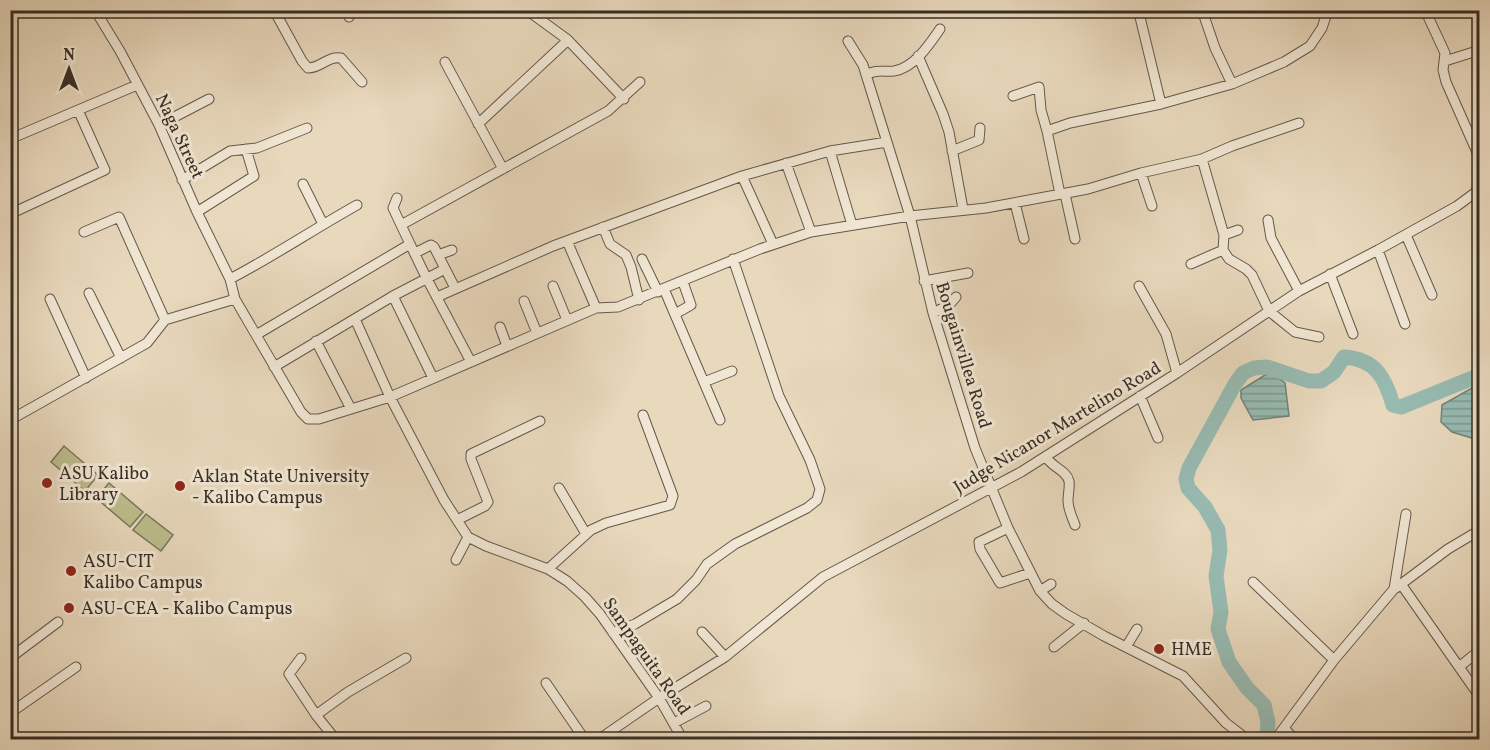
<svg xmlns="http://www.w3.org/2000/svg" width="1490" height="750" font-family="Vollkorn,serif">
<style>
.pitch{fill:#bcbd8c;stroke:#7a7658;stroke-width:1.5}
.water{fill:url(#water-rules);stroke:#718279;stroke-width:1.5}
.lines{fill:none;stroke-linecap:round;stroke-linejoin:round}
.river{stroke:#97bab1;stroke-width:15}
.minor-casing{stroke:#64584b;stroke-width:11}
.minor{stroke:#f0e6d3;stroke-width:9}
.poi-dot{fill:#8f2418;stroke:#f0e6d3;stroke-width:2}
.labels{text-anchor:middle;stroke-width:6;stroke-linejoin:round;paint-order:stroke}
.street-label{font-size:18px;fill:#382e25;stroke:#f0e6d3}
.poi-label{font-size:18px;fill:#382e25;stroke:#f0e6d3;text-anchor:start}
</style>
<defs>
<pattern id="water-rules" width="6" height="5" patternUnits="userSpaceOnUse" patternTransform="scale(1.5)"><rect width="6" height="5" fill="#97bab1"/><path d="M0 2.5h6" fill="none" stroke="#7c9890"/></pattern>
</defs>
<rect width="100%" height="100%" fill="#e8d8bc"/>
<filter id="stains"><feTurbulence type="fractalNoise" baseFrequency=".00333" numOctaves="4"/><feColorMatrix values="0 0 0 0 .2 0 0 0 0 .09 0 0 0 0 .02 0 0 0 .5 -.17"/></filter>
<radialGradient id="worn" r=".72"><stop offset=".6" stop-color="#630" stop-opacity="0"/><stop offset="1" stop-color="#630" stop-opacity=".3"/></radialGradient>
<path class="pitch" d="M64,446l34,29 -13,16 -34,-29z
M109,483l34,29 -13,15 -34,-29z
M146,514l27,21 -12,16 -28,-21z"/>
<path class="water" d="M1270,372l15,11 4,33 -36,4 -12,-22v-8z
M1479,384v33l-4,22 -23,-7 -11,-10 1,-17z"/>
<g class="lines">
<path class="river" d="M1265,740l2,-4 1,-14 -4,-17 -17,-17 -18,-26 -11,-33 3,-17 -5,-36 4,-26 -2,-20 -13,-23 -17,-19 -2,-9 3,-11 46,-84 8,-11 11,-5 13,-1 42,14h12l13,-9 10,-15c31,2 41,20 49,48l8,2 79,-32"/>
<g class="minor-casing">
<path id="minor" d="M274,10l28,51 6,7c13,0 19,-12 33,-10l21,24
M345,10l4,7
M527,10l41,30 56,59
M1202,10l13,38 17,36
M1425,10l20,43 -2,17 3,12 34,77
M1139,13l22,91
M848,41l15,24 24,77 23,74 23,97 42,135 33,80 32,63 12,13 14,10 38,22 79,40 43,47 22,17
M918,56l25,58 6,18 14,77
M1445,61l35,-11
M445,62l58,107
M866,75c10,-6 17,-3 28,-4 20,-3 35,-26 46,-42
M1013,96l26,-9 2,23 6,21
M478,124l90,-84
M159,125l50,-26
M10,139l127,-54
M830,151l22,74
M952,151l27,-11 1,-12
M1202,159l22,76 -1,15 6,9 17,10 6,6 17,36 26,21 24,5
M786,163l25,69
M1141,173l11,33
M742,176l31,68
M182,180l48,-29 27,-3 50,-20
M303,184l20,40
M1060,194l-13,-63 23,-8 91,-19 71,-20 52,-22 26,-16 12,-18 6,-18
M1065,194l10,45
M397,198l-4,10 8,17
M1015,203l9,36
M197,212l57,-36 -8,-27
M10,214l95,-44 -27,-60
M1268,220l3,18 28,53
M603,227l7,17 16,11 5,12 8,33
M84,232l35,-15 46,103
M1224,235l14,-5
M1406,235l26,60
M567,241l29,67
M410,244l-9,-19 207,-114 32,-29
M1378,250l27,74
M415,253l16,-8 3,2 21,41
M438,255l14,-5
M642,259l16,33
M1191,264l32,-14
M1330,274l23,60
M230,279c44,-23 84,-50 127,-74
M924,281l44,-8
M553,286l14,34
M1139,286l27,48 11,39
M664,289l56,131
M89,293l32,65
M393,296l40,82
M437,297l116,-51 189,-70 88,-25 57,-9
M50,299l36,79
M235,299l66,113 7,7h11l71,-22 206,-89 22,-1 142,-58 51,-17 99,-16 76,-8 102,-19 53,-16 61,-14 30,-13 67,-23
M524,301l13,32
M933,313l16,-8 7,-8
M675,314l16,-9 -8,-23
M355,319l35,78 54,103 24,37 18,9 62,23 19,12 18,16 15,17 59,84 24,42
M500,327l7,19
M256,335l154,-91 16,33 45,85
M316,341l35,68
M274,367l119,-71 52,-27
M704,382l28,-11
M1140,396l18,42
M10,420l137,-77 18,-23 70,-21 -5,-20 -33,-67 -38,-87 -39,-74 -25,-41
M1046,456c4,11 20,13 23,25 1,6 -1,13 -1,20 0,8 4,16 7,24
M559,488l27,46
M457,520l28,-14 3,-4 -17,-43v-5l69,-33
M1008,528l-29,14 1,7 20,34 30,-10
M456,560l12,-23
M548,569l43,-39 15,-7 64,-18 3,-9 -30,-81
M1253,582l81,78
M1401,584l79,113
M1396,588l52,-39 32,-19
M1040,591l11,-7
M702,632l23,25
M613,633l22,-9 42,-25 19,-19 11,-16 28,-20 72,-36 10,-8 3,-11 -10,-29 -31,-64 -46,-137
M1054,647l30,-24
M1126,647l11,-18
M10,658l48,-36
M301,658l-12,16 27,41 20,25
M1459,667l21,-17
M546,683l39,57
M10,713l66,-46
M316,715l32,-23 58,-34
M674,723l32,-17
M1284,728l11,12
M598,740l61,-42 66,-41 98,-80 198,-105 156,-99 122,-82 79,-41 79,-44 23,-17
M1275,740l59,-80 60,-71 12,-75"/>
</g>
<use href="#minor" class="minor"/>
</g>
<g class="poi-dot">
<circle cx="47" cy="483" r="6"/>
<circle cx="180" cy="486" r="6"/>
<circle cx="71" cy="571" r="6"/>
<circle cx="69" cy="608" r="6"/>
<circle cx="1159" cy="649" r="6"/>
</g>
<g class="labels">
<g class="street-label">
<text transform="translate(180 136) rotate(65)" y="6">Naga Street</text>
<text transform="translate(964 355) rotate(73)" y="6">Bougainvillea Road</text>
<text transform="translate(1057 427) rotate(-31)" y="6">Judge Nicanor Martelino Road</text>
<text transform="translate(647 656) rotate(55)" y="6">Sampaguita Road</text>
</g>
<g class="poi-label">
<text x="59" y="479">ASU Kalibo<tspan x="59" dy="21">Library</tspan></text>
<text x="192" y="482">Aklan State University<tspan x="192" dy="21">- Kalibo Campus</tspan></text>
<text x="83" y="567">ASU-CIT<tspan x="83" dy="21">Kalibo Campus</tspan></text>
<text x="81" y="614">ASU-CEA - Kalibo Campus</text>
<text x="1171" y="655">HME</text>
</g>
</g>
<rect width="1490" height="750" fill="none" stroke="#e8d8bc" stroke-width="36"/>
<rect x="12" y="12" width="1466" height="726" fill="none" stroke="#382e25" stroke-width="3"/>
<rect x="18" y="18" width="1454" height="714" fill="none" stroke="#382e25" stroke-width="1.5"/>
<g transform="translate(69 69)" stroke="#f0e6d3" stroke-width="4.5" paint-order="stroke">
<path d="M0-4.5L10 22L0 15L-10 22Z" fill="#382e25"/>
<text y="-9" font-size="16" font-weight="bold" text-anchor="middle" fill="#382e25">N</text>
</g>
<rect width="100%" height="100%" filter="url(#stains)"/>
<rect width="100%" height="100%" fill="url(#worn)"/>
</svg>
